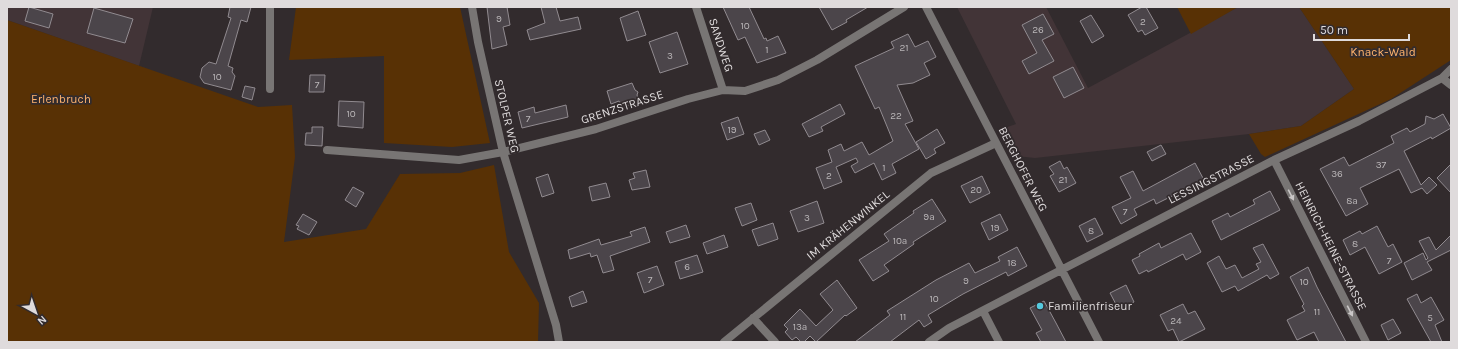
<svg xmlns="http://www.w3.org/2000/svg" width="1458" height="349" font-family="Karla,sans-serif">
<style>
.built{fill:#423437}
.green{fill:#583105}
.building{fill:#4b454a;stroke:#918b90}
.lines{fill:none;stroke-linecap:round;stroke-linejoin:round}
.minor{stroke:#787574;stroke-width:8}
.oneway{fill:#cac7c7}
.poi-dot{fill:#55cadf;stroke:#322b2d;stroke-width:1.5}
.labels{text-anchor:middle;stroke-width:3.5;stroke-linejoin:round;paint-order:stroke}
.number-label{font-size:10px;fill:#bab6b8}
.street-label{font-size:12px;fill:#dfdbdc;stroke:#322b2d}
.park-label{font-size:12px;fill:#ffb36d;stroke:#322b2d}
.poi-label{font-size:12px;fill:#dfdbdc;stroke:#322b2d;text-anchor:start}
</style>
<rect width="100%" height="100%" fill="#322b2d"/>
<path class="built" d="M7,7h146l-14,59 -132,-46z
M957,7h89l42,81 150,-81h61l55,82 -53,37 -52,8 -214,24 -19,-2 -14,-27 14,-5z"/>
<path class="green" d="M296,7h164l30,136 -38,4 -68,-4v-87l-95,4z
M1177,7h61l-47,27z
M1299,7h152v53l-60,39 -126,58 -4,-3 -12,-20 52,-8 53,-37z
M7,20l251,87 34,-2 3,52 -11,85 82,-13 34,-55 60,-1 34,-8 15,87 30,51 -1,39h-531z"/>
<path class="building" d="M29,7l24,7 -4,14 -24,-7z
M230,7h21l-4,15 -6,-2 -13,46 5,2 -1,4 3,4 -4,14 -27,-7 -4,-6 2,-9 7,-6 7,2 15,-46 -3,-1z
M487,7h20l3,18 -7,2 4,18 -15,4z
M541,7h15l4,14 18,-4 3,12 -51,11 -3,-10 18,-7z
M723,7h26l15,32 2,-1 1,3 11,-5 8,17 -29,10 -12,-26 -7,3z
M819,7h49l-22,13 1,2 -15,8z
M1142,7h4l12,21 -13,7 -3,-5 -4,2 -10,-17z
M94,8l39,11 -8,24 -38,-10z
M638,11l8,24 -19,6 -7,-23z
M1043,14l11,20 -12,6 12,21 -25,13 -7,-13 15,-8 -15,-28z
M1091,15l13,21 -12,7 -12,-22z
M677,32l11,32 -28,9 -11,-31z
M908,34l7,13 13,-6 8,16 -12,6 6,12 -17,8 -16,2 16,36 -8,3 14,25 -27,15 4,9 -14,7 -8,-17 -19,10 -4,-7 7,-4 -2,-4 -20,9 6,15 -18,7 -8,-21 16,-6 -4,-12 13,-6 3,7 18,-9 7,13 24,-14 -14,-34 -4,2 -20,-43 39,-18 -3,-6z
M1073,67l11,21 -20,10 -11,-21z
M310,75h15l-1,17h-15z
M632,83l3,7 3,2 -1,3 2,7 -17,6 -3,-7 -8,3 -4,-13z
M245,86l10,2 -3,12 -10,-3z
M339,101l25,1 -1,26 -25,-2z
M840,104l5,10 -24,13 2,4 -14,6 -7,-13z
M566,105l2,12 -46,11 -4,-16 16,-5 1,6z
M1443,114l8,14 -19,11 -1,-2 -27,14 17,34 8,-8 8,8 -10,9 -5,-6 -11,5 -12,-24 -39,19 8,16 -22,12 -26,-47 24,-12 5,9 45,-23 -3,-7 16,-8 3,4 15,-8 1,-8 8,3z
M738,117l6,17 -17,6 -6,-17z
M312,127h11l-1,19 -17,-1 1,-12h6z
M937,129l8,14 -11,6 2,4 -10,6 -10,-17z
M765,130l5,10 -11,5 -5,-11z
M1161,145l5,9 -14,7 -5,-9z
M1060,161l4,8 3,-2 9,16 -17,9 -9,-16 4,-2 -5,-7z
M1195,163l9,17 -48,24 -2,-5 -20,10 3,6 -16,9 -9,-17 19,-9 -11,-21 13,-6 10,20z
M1451,164v29l-14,-15z
M646,170l4,17 -18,3 -3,-10 6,-2 -2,-5z
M548,174l6,19 -12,4 -6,-19z
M982,176l8,17 -20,10 -9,-17z
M606,183l4,14 -18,4 -3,-14z
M353,187l11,6 -8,14 -11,-7z
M1270,191l10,19 -59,30 -9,-19 16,-8 2,4 25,-13 -2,-4z
M932,199l14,22 -33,21 1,2 -30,21 5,6 -16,10 -14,-21 30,-19 -5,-7 30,-21 -1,-2z
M817,201l7,22 -26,9 -8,-21z
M751,203l6,17 -15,6 -7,-18z
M303,214l14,8 -8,13 -12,-6 2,-3 -3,-1z
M1000,214l8,16 -19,10 -8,-17z
M1095,218l8,16 -16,8 -8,-16z
M773,223l5,16 -20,7 -6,-16z
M686,225l4,12 -20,6 -4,-11z
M1377,226l11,21 5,-3 9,18 -23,12 -14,-27 -15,8 -7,-15 17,-9 2,3z
M645,227l5,15 -40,14 4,14 -11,3 -6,-18 -6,2 -1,-4 -20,6 -2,-9 31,-11 2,6 31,-9 -2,-4z
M1191,233l10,19 -15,8 -3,-6 -35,18 -1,-2 -8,4 -7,-14 8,-4 -1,-2 20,-11 2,5z
M724,235l4,12 -21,7 -4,-11z
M1451,235v15l-24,12 5,8 -20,10 -8,-17 19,-10 3,7 2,-2 -9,-17 10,-4 7,13z
M1263,244l16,30 -9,5 -3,-4 -29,16 -3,-5 -13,6 -15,-29 12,-7 7,13 9,-4 7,13 17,-9 -3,-5 5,-2 -8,-14z
M1017,247l10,19 -19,10 -2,-4 -43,22 -35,21 4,7 -8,5 -5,-7 -29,22h-35l35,-27 -3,-4 49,-31 33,-17 6,10 25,-12 -2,-4z
M697,255l6,17 -23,7 -5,-17z
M657,266l7,19 -20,8 -7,-20z
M1308,267l9,20 29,55h-27l-5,-10 -17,8 -10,-20 18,-9 -3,-5 2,-2 -14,-27z
M837,280l20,28 -11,8 -1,-1 -29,27 -6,-6 -6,6h-3l-5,-5 -4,3 -7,-8 3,-3 -4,-4 16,-16 16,17 17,-16 -13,-16z
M1126,285l8,17 -15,8 -9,-17z
M583,291l4,11 -15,5 -3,-10z
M1417,294l4,9 10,-6 13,23 -9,5 7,17h-11l-24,-43z
M1044,301l12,22 10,19h-25l-5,-9 6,-3 -12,-22z
M1183,304l5,10 7,-3 10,18 -26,13 -6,-13 -5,2 -8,-16z
M1393,319l8,14 -13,7 -7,-15z"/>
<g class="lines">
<path class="minor" d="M270,7v82
M472,7l6,35 25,110 53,173 3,17
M696,7l27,83
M926,7l173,335
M1442,78l9,7
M327,150l132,10 44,-8 93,-23 92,-30 35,-9 22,1 33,-11 39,-20 87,-53
M1274,160l92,182
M983,311l16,31
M753,318l22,24
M724,342l207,-169 65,-30
M929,342l20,-14 325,-168 85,-39 83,-43 9,-9"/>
</g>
<defs><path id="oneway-solid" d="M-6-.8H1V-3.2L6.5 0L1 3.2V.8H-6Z"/></defs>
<g class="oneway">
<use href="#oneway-solid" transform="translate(1291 195) rotate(63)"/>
<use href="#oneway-solid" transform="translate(1350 311) rotate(63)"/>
</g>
<circle class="poi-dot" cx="1040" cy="306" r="4"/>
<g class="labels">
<g class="number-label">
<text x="499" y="22">9</text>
<text x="1143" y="25">2</text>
<text x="745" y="29">10</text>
<text x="1038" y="33">26</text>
<text x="904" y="51">21</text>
<text x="767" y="53">1</text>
<text x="670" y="59">3</text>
<text x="217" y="80">10</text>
<text x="317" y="88">7</text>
<text x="351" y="117">10</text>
<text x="896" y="119">22</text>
<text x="528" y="122">7</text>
<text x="732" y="133">19</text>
<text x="1381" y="168">37</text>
<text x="884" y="171">1</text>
<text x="1337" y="177">36</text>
<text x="829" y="179">2</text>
<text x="1063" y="183">21</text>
<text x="976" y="193">20</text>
<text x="1352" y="204">8a</text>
<text x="1125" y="215">7</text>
<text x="929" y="220">9a</text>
<text x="807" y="221">3</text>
<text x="995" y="231">19</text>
<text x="1091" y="234">8</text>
<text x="900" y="244">10a</text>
<text x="1355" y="247">8</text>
<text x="1389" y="264">7</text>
<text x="1012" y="266">18</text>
<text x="687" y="270">6</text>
<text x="650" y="283">7</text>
<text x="966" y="284">9</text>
<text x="1304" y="285">10</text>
<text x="934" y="302">10</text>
<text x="1317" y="315">11</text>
<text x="903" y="320">11</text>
<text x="1430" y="321">5</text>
<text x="1176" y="324">24</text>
<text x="800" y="330">13a</text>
</g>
<g class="street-label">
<text transform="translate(721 45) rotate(72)" y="4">SANDWEG</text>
<text transform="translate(622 107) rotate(-18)" y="4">GRENZSTRASSE</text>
<text transform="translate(507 116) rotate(77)" y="4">STOLPER WEG</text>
<text transform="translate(1023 169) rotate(63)" y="4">BERGHOFER WEG</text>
<text transform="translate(1211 179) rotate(-27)" y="4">LESSINGSTRASSE</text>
<text transform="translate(848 225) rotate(-39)" y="4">IM KRÄHENWINKEL</text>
<text transform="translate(1331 246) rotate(63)" y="4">HEINRICH-HEINE-STRASSE</text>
</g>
<g class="park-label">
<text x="1383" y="56">Knack-Wald</text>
<text x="61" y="103">Erlenbruch</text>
</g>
<g class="poi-label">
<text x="1048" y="310">Familienfriseur</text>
</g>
</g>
<rect width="1458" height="349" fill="none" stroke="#dfdbdc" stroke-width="16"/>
<g transform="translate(36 313) rotate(140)" stroke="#322b2d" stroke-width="3" paint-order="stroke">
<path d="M0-3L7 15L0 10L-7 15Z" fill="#dfdbdc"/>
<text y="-6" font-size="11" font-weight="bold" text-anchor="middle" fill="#dfdbdc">N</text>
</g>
<path d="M1314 34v6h95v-6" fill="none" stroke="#dfdbdc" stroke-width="2"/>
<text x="1320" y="34" font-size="12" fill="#dfdbdc" stroke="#322b2d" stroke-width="3" paint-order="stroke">50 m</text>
</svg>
